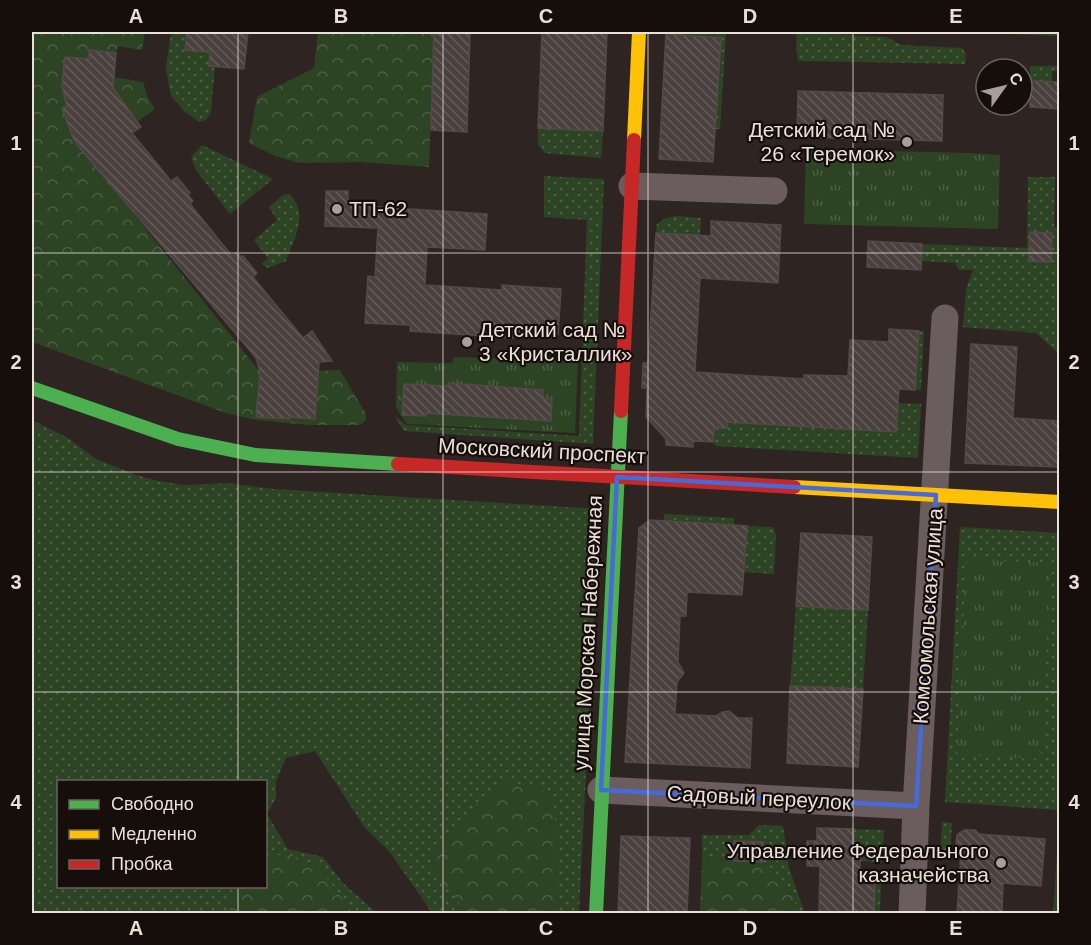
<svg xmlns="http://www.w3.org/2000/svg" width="1091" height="945" font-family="Arial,sans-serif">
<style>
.grass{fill:url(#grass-dots);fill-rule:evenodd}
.forest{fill:url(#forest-crowns)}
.park{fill:url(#park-tufts)}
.building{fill:url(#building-back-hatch);stroke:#534a47;stroke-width:1.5}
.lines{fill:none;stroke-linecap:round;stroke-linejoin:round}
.street{stroke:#6b5c5e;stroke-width:27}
.fast{stroke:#4caf50;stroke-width:14}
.slow{stroke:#ffc107;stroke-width:14}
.jam{stroke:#c62828;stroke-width:14}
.marked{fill:none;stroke:#466bd8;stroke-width:4.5;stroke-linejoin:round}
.grid{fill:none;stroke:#ebdfda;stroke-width:1.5;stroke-opacity:0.55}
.poi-dot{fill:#a99e9a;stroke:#160e0b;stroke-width:2}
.labels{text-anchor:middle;stroke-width:4.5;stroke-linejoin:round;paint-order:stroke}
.poi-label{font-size:21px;fill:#ebdfda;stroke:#160e0b;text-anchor:end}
.street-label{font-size:21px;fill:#ebdfda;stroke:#160e0b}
.neatline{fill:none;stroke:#ebdfda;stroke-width:2}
.grid-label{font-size:20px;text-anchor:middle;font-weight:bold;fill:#ebdfda}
</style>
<defs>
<pattern id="grass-dots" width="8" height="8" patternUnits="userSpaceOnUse" patternTransform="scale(1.5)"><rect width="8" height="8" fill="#2d4424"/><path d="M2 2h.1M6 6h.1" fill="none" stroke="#4c5f43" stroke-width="1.8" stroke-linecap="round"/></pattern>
<pattern id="forest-crowns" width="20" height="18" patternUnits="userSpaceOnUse" patternTransform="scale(1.5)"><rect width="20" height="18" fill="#2d4424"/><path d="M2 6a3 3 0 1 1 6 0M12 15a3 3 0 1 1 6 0" fill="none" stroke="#4c5f43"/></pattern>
<pattern id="park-tufts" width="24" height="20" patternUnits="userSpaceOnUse" patternTransform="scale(1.5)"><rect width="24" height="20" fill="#2d4424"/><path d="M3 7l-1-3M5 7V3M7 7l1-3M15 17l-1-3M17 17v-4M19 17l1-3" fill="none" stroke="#4c5f43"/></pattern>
<pattern id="building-back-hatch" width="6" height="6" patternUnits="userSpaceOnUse" patternTransform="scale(1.5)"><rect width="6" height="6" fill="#4a413e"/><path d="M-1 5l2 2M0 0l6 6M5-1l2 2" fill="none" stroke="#645c59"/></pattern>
</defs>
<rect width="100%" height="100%" fill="#2e2522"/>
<path class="grass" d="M171,32h16l-2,18 25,2 5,14 -4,46 -5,8 -7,2 -15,-11 -13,-15 -5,-28z
M666,32h60l-6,97h-5l6,-91 -55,-4z
M797,32l89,5 16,8 60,3 4,6 -1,10 -167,-3 -2,-13z
M1008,32h51v4l-51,-2z
M1030,66h29v5h-7v11l-22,-1z
M538,128l65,3 -2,27 -56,-5 -7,-8z
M202,145l65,31 6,3 -43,35 -34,-44 -5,-13z
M544,176l60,3 -11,265 -189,-13 -10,-16 12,10 173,11 8,-216 -43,-3z
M1028,177h27l-1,50 6,1 -1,126 -23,-21 -73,-6 3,-38 7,-19h-14l-4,-7 -33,-2v-17l105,4z
M289,194c21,19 5,45 -3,67l-18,7 -6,-4 6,-6 -14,-18 23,-20 -8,-13 14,-12z
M675,216l26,2 -1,18 -44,-3 1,-9 7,-5z
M919,331h5l-3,59h-6z
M898,403l23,1 -3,54 -202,-12 -3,-4 1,-14h13v-6l169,10z
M32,420l36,18 28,21 40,16 22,6 27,4 42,-2 46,6 326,20 -20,404h-147l-43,-62 -24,-23 -50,-77 -29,7 -10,23v17l-9,16 21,35 35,8 21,27 33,29h-345zM58,782h208v104h-208z
M664,514l70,4v7l-70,-4z
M747,526l26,1 3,8 -2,39 -30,-2z
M960,527l99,6v277l-114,-8z
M796,606l72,4 -5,79 -73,-3z
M942,822l10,1 -2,35h-10z
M759,825l24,1 6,42 15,43 15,1v1h-21l-4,-14 -20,-28 -11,-9v-20l-28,-1 -1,20 -32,-1v-25h47z
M854,829l30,1 -2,32 -22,-1v-16l-6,-1z
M1058,840l2,1 -1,72h-6z
M875,878h6l-1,35h-6z"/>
<path class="forest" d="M32,32h113l-3,18 -24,-4 -2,7 -26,-3 -1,9 -22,48 -4,2 10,29 187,234 -4,45 34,2 28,-48 22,-1 26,44v5l-3,4 -4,2h-49l-54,-5 -30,-7 -194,-71z
M318,32h116l-5,135 -69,-5 -60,1 -25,-7 -26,-13 8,-46 57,-29z
M114,77l29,5 5,16 7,11 -18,13 -26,-19z
M507,782l32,5 13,13 6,34 -2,79h-90l-31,-42 -6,-16 52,-55z
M286,853l32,13 35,47h-124l1,-12 9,-14 27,-1v-27z
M702,860l61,2 11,9 20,28 4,14h-98z"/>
<path class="park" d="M806,149l163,4 31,2 -2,74 -194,-5z
M454,357l124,4 -3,72 -168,-9 -11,-16 1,-46 55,1z
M966,559l85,4 -10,196 -84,-4z"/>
<path class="building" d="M187,32h61l-4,37 -35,-3 1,-14 -25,-2z
M434,32h36l-3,100 -36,-2z
M542,32h65l-4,99 -65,-3z
M666,34l55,4 -8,124 -54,-3z
M89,50l27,3 -3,35 28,39 -9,6 39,48 6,-4 13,16 -2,2 5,6 -3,3 42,52 5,-4 4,5 2,-1 14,17 -4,4 50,61 9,-7 20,30 -13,1 -4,57 -25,-2v2l-34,-2 4,-45 -4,-14 -177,-211 -6,-9 -11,-30 5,-1 -5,-21 3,-29 24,2z
M1030,81l29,1v27l-29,-2z
M798,91l145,4 -1,46 -145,-4z
M326,191h22v14l139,9 -2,36 -58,-3 -2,38 77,5v-5l59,4 -3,46 -45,-3v6l-103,-7v-6l-45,-2 3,-47 7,1 3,-49 -53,-2z
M711,221l70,4 -3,58 -78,-5 -5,94 109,7v-4l44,1 2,-36 39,2v-13l30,2 -4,59 -16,-1 -3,43 -169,-10v6h-13l-1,14 -20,-1v6l-27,-2v-6l-20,-22 1,-29h-5l1,-25h5l8,-130 55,3z
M1030,232l22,1 -1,29 -22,-1z
M868,241l54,3 -1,26 -54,-3z
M971,344l46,3 -4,71 46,3v46l-94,-4z
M448,383l95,7 -1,9h10l-1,22 -125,-8v3l-24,-1 2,-31 44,2z
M650,520l97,6 -5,69 -55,-3 -1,24h-6l-2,46 6,11 -7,9 -2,32 41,2 7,-4 6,-1 9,7h14l-2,50 -125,-6 14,-234z
M801,533l71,4 -4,73 -72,-4z
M790,686l73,3 -5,78 -71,-4z
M817,828l37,1v15l6,1v32l15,1 -1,36h-55l1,-48h-13v-25h10z
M964,830h11l4,4 66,5 -4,47 -38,-3 -1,31h-45l4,-63 -5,-4 1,-12z
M621,836l69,2 -3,76h-69z
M734,841l29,1v20l-29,-1z"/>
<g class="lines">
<path class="street" d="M632,186l142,5
M601,790l315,16
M912,914l4,-108 29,-488"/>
<path class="fast" d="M32,388l146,51 77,16 143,9
M596,914l25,-503"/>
<path class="slow" d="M634,140l5,-108
M794,487l266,15"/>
<path class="jam" d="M621,411l13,-271
M398,464l396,23"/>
</g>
<path class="marked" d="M617,477l319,18 -20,311 -315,-16z"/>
<path class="grid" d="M238,32v750M443,32v882M648,32v882M853,32v882M32,253h1028M32,472h1028M32,692h1028M238,886v28"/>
<g class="poi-dot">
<circle cx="907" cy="142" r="6"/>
<circle cx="337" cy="209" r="6"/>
<circle cx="467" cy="342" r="6"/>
<circle cx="1001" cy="863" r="6"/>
</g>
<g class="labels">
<g class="poi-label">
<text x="895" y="137">Детский сад №<tspan x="895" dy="24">26 «Теремок»</tspan></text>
<text x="349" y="216" text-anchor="start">ТП-62</text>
<text x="479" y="337" text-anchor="start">Детский сад №<tspan x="479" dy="24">3 «Кристаллик»</tspan></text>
<text x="989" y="858">Управление Федерального<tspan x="989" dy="24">казначейства</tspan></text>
</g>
<g class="street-label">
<text transform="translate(542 451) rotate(3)" y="7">Московский проспект</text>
<text transform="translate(928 616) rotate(-86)" y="7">Комсомольская улица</text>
<text transform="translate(588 633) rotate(-87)" y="7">улица Морская Набережная</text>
<text transform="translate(759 798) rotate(3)" y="7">Садовый переулок</text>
</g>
</g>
<rect width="1091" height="945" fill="none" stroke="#160e0b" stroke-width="66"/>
<rect x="57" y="780" width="210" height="108" fill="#160e0b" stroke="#6b625e" stroke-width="1.5"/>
<rect x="69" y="800" width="30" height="9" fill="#4caf50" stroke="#6b625e" stroke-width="1.5"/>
<text x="111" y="810" font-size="18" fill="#ebdfda">Свободно</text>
<rect x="69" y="830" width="30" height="9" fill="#ffc107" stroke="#6b625e" stroke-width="1.5"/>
<text x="111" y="840" font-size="18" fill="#ebdfda">Медленно</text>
<rect x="69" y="860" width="30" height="9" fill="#c62828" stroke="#6b625e" stroke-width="1.5"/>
<text x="111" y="870" font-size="18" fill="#ebdfda">Пробка</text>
<g transform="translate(1004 87) rotate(56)"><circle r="28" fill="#160e0b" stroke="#6b625e" stroke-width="1.5"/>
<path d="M0-4.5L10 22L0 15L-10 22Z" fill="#a99e9a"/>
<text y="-9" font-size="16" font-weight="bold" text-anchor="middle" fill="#ebdfda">С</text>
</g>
<rect x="33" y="33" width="1025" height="879" class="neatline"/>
<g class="grid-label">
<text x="136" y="23">A</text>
<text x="341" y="23">B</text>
<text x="546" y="23">C</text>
<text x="750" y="23">D</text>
<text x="956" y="23">E</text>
<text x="16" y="150">1</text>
<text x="1074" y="150">1</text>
<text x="16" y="369">2</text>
<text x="1074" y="369">2</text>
<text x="16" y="589">3</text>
<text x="1074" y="589">3</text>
<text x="16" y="809">4</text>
<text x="1074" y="809">4</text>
<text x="136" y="935">A</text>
<text x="341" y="935">B</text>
<text x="546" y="935">C</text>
<text x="750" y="935">D</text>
<text x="956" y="935">E</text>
</g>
</svg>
